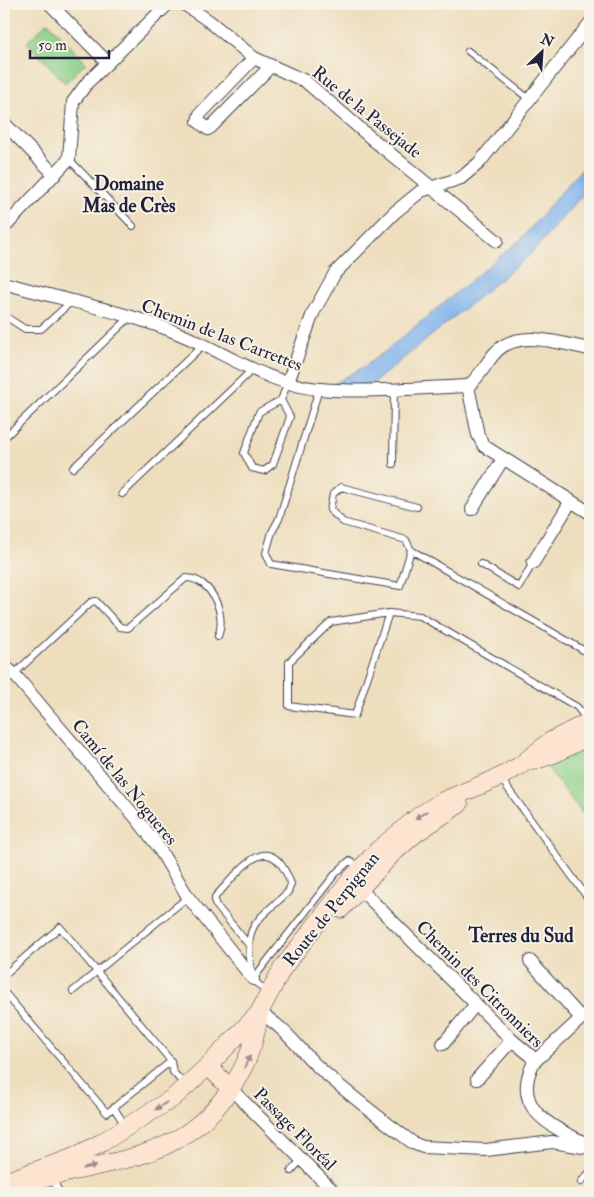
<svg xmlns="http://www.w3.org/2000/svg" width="594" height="1197" font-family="'IM FELL Double Pica',serif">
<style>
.green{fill:#8dd089;stroke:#587962}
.water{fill:#80b3ed;stroke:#516a94}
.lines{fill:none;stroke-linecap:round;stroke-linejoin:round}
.service-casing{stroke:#413e4e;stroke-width:8}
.minor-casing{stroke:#413e4e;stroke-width:14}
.secondary-casing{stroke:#413e4e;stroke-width:19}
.service{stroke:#fff;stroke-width:6}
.minor{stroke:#fff;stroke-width:12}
.secondary{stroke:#fde4d0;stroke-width:18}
.oneway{fill:#9a8d8d}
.labels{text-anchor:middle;stroke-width:4;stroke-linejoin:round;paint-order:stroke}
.street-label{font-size:18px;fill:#22223b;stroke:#f7f3e8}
.neighbourhood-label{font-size:19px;font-weight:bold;fill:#22223b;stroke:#f7f3e8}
</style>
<rect width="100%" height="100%" fill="#f7f3e8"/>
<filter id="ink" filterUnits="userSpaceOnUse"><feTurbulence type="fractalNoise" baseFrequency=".02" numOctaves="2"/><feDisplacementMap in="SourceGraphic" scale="10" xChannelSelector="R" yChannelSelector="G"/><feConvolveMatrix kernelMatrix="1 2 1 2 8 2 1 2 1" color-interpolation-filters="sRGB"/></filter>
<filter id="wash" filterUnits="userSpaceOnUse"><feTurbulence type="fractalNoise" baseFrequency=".0096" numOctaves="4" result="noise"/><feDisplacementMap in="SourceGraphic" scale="20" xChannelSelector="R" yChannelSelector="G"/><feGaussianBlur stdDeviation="1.12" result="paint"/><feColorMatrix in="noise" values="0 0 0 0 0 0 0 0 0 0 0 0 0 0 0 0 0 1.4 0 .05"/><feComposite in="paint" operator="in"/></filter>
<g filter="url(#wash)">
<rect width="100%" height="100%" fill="#eedebd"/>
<path class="green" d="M48,22l38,41 -21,20 -38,-41z
M590,743v80l-48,-62z"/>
<path class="water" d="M590,159v27l-59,68 -160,131 -37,-1 34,-20 19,-14 134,-111z"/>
</g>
<g filter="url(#ink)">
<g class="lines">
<g class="service-casing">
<path id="service" d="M468,51l61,48
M69,159l64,67
M4,320l4,-2 17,11h16l30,-27
M319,389l-40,130 -7,13 -6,21 5,11 129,22 11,-36 -5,-10 -63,-18 -13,-12 3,-16 8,-7 76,20
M281,400l9,17 -17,47 -9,7 -12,-3 -8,-15 15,-41 22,-12 7,-18
M4,438l126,-121
M393,464l1,-74
M73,468l130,-123
M122,494l131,-125
M411,550l179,104
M481,564l38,23 14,-24
M389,613l-34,102 -66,-9v-44l42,-40 58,-9 31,3 157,91 10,13
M14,674l77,-72 5,-1 24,26 8,1 58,-50c26,0 41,38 32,58
M501,779l89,122
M249,945l-34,-41v-7c27,-28 54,-72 76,-13l-3,8c-33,31 -45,32 -36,80
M4,975l56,-48 111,134 -64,52 -103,-121
M253,979l83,-106 13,-12 11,5
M253,979l15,15
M73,991l115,-94
M171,1061l2,11 12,13
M114,1108l11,17
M291,1171l10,-11
M51,1177l9,16
M581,1182l9,-10"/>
</g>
<g class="minor-casing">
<path id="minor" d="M50,4l58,59
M184,4l25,17 45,37 51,23 66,57 126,103
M254,58l-54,56 -2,7 10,8 3,-2 60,-61
M4,123l51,52
M4,228l65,-69 4,-57 14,-19 81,-79
M4,283c55,16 119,28 171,49 48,19 93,53 145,57 48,4 99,-1 148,-3 12,-9 17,-22 27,-33 23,-26 66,-9 95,-4
M288,382l25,-69 22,-40 59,-60 27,-22 40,-13 18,-15 111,-140
M468,386l10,49 6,11 106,67
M472,509l31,-50
M533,563l38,-62
M4,668h3l7,6 123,145 20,26 31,52 65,82
M359,888l153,152 18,15 4,7c-24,46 16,64 51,81
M530,961l51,57
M259,1013c25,13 37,33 57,52 30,28 64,53 97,78l10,4 63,3 66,-8 38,6
M443,1044l33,-40
M534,1062l56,-52
M477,1079l35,-39
M231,1089l104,104"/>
</g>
<g class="secondary-casing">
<path id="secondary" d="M533,761l21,-7 33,-17
M341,909l51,-55 24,-21 43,-29
M208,1066l23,23
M4,1182l68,-24 29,-15 72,-45 35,-32 51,-53 23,-44 70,-91 26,-28 41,-34 24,-15 57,-24 21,-12 28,-23 41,-21
M11,1193l13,-8 18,-6c40,-12 85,-16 122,-33 52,-24 89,-77 95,-133"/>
</g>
<use href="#service" class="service"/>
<use href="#minor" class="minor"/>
<use href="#secondary" class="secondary"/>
</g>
<defs><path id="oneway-solid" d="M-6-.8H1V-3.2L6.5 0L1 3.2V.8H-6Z" transform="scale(1.25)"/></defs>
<g class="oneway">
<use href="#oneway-solid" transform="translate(421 815) rotate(147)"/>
<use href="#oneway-solid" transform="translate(247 1062) rotate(-64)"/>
<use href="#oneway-solid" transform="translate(161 1106) rotate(146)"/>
<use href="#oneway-solid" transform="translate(90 1167) rotate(-14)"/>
</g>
</g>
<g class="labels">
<g class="street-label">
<text transform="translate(367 112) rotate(39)" y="6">Rue de la Passejade</text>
<text transform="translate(222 335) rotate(21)" y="6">Chemin de las Carrettes</text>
<text transform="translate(125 782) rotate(51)" y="6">Camí de las Nogueres</text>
<text transform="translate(331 909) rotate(-51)" y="6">Route de Perpignan</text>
<text transform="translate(480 984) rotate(45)" y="6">Chemin des Citronniers</text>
<text transform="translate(295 1129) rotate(45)" y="6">Passage Floréal</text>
</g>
<g class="neighbourhood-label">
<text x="129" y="190">Domaine<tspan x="129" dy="22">Mas de Crès</tspan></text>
<text x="521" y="942">Terres du Sud</text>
</g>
</g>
<rect width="594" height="1197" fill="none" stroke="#f7f3e8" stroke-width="20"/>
<g transform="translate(542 52) rotate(25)" stroke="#f7f3e8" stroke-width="4" paint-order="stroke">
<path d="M0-4L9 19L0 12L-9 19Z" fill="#22223b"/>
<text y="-8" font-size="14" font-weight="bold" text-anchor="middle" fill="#22223b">N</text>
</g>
<path d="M30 50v8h79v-8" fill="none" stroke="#22223b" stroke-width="2.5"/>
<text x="38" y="50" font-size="15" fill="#22223b" stroke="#f7f3e8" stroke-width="4" paint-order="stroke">50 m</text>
</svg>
